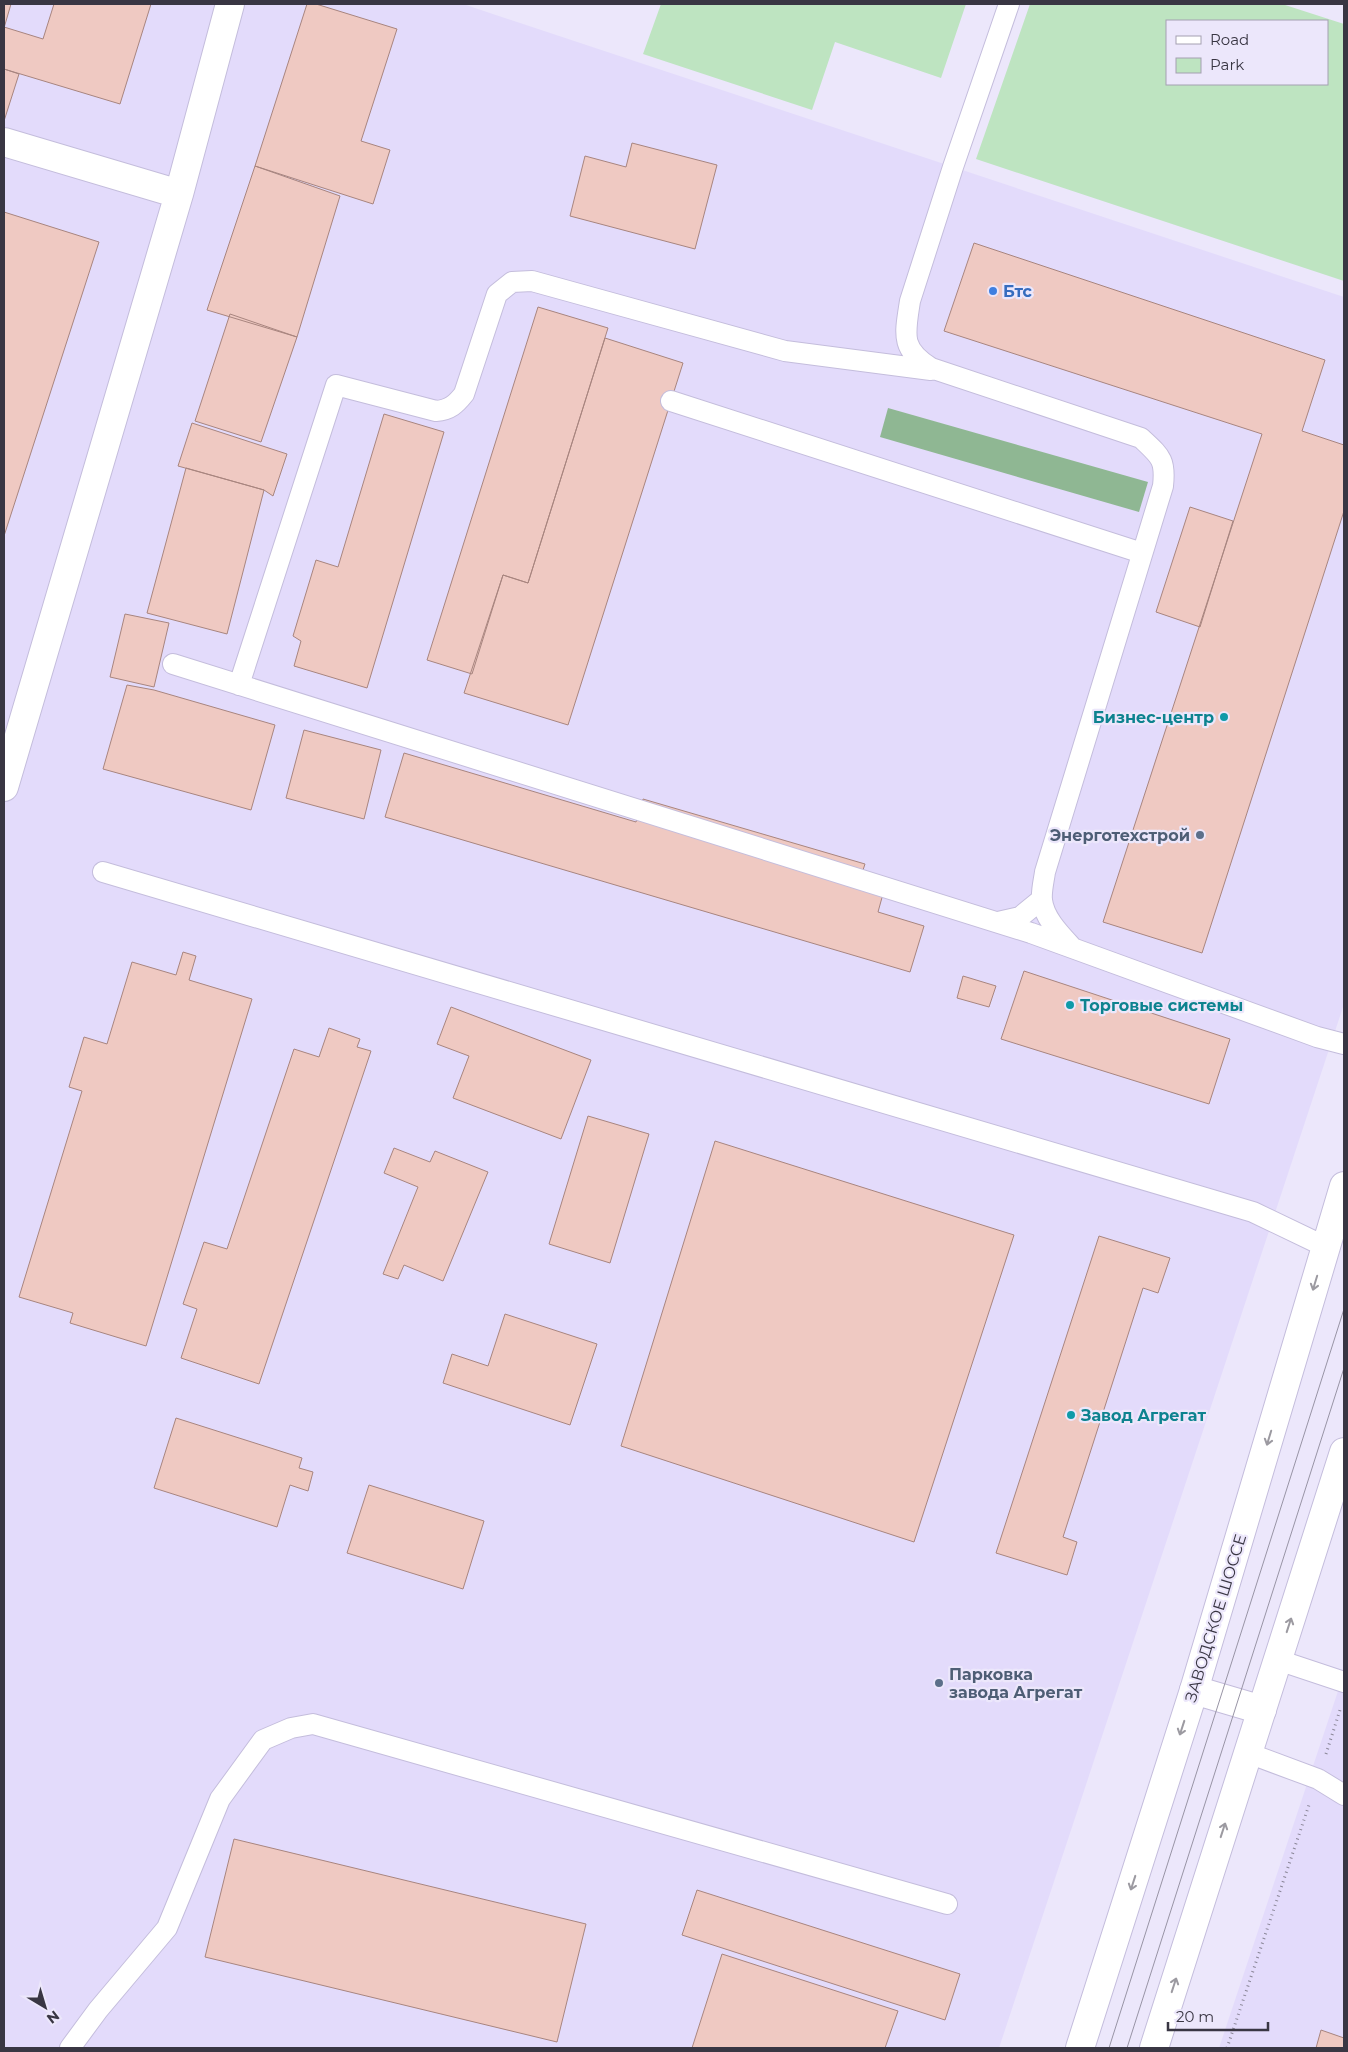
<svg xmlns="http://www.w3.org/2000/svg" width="1348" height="2052" font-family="Montserrat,sans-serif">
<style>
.built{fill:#e3dbfb}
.green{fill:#bee4c1;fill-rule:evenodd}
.forest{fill:#8fb793}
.building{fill:#efc9c2;stroke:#a8857f}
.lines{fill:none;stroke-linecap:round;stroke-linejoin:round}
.lane-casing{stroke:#c4bddc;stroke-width:22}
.street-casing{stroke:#c4bddc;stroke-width:30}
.secondary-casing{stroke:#c4bddc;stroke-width:30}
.primary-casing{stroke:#c4bddc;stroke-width:30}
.path{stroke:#8a8697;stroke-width:3;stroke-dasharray:1 4;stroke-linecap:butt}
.lane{stroke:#fff;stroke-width:20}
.street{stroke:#fff;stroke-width:28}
.secondary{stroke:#fff;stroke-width:28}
.primary{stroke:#fff;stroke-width:28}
.tram{stroke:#9894a5;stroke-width:1}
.oneway{stroke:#9c9aa1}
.shop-dot{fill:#3f7fe0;stroke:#ece7fb;stroke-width:2}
.culture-dot{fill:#0f9aa8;stroke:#ece7fb;stroke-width:2}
.service-dot{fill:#5c6f8a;stroke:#ece7fb;stroke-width:2}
.labels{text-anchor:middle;stroke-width:4.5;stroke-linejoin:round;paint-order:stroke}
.shop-label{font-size:16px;font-weight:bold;fill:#366cbe;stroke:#ece7fb;text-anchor:start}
.culture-label{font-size:16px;font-weight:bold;fill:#0d838f;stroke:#ece7fb;text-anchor:start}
.service-label{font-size:16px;font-weight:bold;fill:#4e5e75;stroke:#ece7fb;text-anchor:end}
.street-label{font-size:16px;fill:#393643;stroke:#ece7fb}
</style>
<rect width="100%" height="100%" fill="#ece7fb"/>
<path class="built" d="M4,4h459l881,293v707l-345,1044h-995z
M1344,1673v375h-125z"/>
<path class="green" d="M661,4h305l-25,74 -106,-36 -23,68 -169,-56z
M1030,4h252l62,20v257l-368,-122zM1167,21h160v63h-160z"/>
<path class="forest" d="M888,408l260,74 -9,30 -259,-75z"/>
<path class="building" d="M4,4h7l-7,24z
M54,4h97l-31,100 -116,-35v-42l39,12z
M307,4h9l81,25 -36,112 29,9 -17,54 -118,-38z
M4,69l15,5 -15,47z
M632,143l85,22 -22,84 -125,-33 15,-60 41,11z
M255,166l85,30 -43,141 -90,-27z
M4,212l95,30 -95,294z
M974,243l351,117 -23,71 42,14v66l-142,442 -99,-31 159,-488 -318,-103z
M538,307l70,21 -80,255 -25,-8 -31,99 -45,-14z
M230,314l67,23 -36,105 -66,-21z
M605,338l78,25 -115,362 -104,-32 39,-118 25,8z
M384,414l60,18 -77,256 -73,-22 7,-25 -8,-5 23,-76 22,7z
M192,423l95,31 -14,42 -9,-6 -86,-24z
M186,468l78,22 -37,144 -80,-21z
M1190,507l43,14 -33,106 -44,-15z
M125,614l44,9 -15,64 -44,-10z
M127,685l27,5 121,35 -24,85 -148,-41z
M304,730l77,20 -17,69 -78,-21z
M404,753l232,69 7,-23 222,65 -4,12 25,7 -8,29 46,14 -14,46 -525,-155z
M183,952l13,4 -7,24 63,19 -106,347 -76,-23 3,-10 -54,-16 63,-206 -13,-4 15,-50 23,7 25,-82 44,13z
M1024,971l206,68 -21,65 -208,-65z
M963,976l33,10 -7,21 -32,-9z
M451,1007l140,53 -30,79 -108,-41 16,-42 -32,-12z
M329,1028l31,11 -3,8 14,4 -112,333 -78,-26 16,-49 -14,-5 21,-62 23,7 67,-200 25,8z
M588,1116l61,18 -39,129 -61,-19z
M715,1141l299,94 -100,307 -293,-96z
M394,1148l36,14 5,-11 53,21 -45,109 -39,-16 -6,14 -15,-5 35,-87 -34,-14z
M1099,1236l71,22 -12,35 -15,-5 -80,249 14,5 -10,33 -71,-22z
M505,1314l92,30 -27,81 -127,-42 9,-29 36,12z
M176,1418l126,40 -3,10 14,4 -5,19 -18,-6 -13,42 -123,-39z
M369,1485l115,36 -21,68 -116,-36z
M234,1839l352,85 -29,118 -352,-85z
M697,1890l263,84 -15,46 -263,-85z
M722,1954l176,57 -13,37h-193z
M1321,2030l23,8v10h-28z"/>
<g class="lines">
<g class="lane-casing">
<path id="lane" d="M1009,4l-56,163 -43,134c-5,33 -10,48 21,67l210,70c19,18 25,21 22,48l-118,386c-1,8 -4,19 -3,28 2,18 18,34 30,47
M671,401l471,152
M173,664l858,269 286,104 27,7
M239,685l97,-300 100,26c14,-1 20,-7 28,-17l33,-100 15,-12 20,-1 253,70 146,19
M103,872l1150,340 73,35
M998,922l22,-5 22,-18
M1278,1660l66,22
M1248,1753l70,26 26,16
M70,2048l28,-38 69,-82 53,-129 43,-59 28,-12 22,-4 634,180"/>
</g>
<g class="street-casing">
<path id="street" d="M4,142l175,52
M4,787l175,-593 51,-190"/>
</g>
<g class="secondary-casing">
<path id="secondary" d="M1194,1690l68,20"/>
</g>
<g class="primary-casing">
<path id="primary" d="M1080,2048l114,-358 150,-504
M1154,2048l190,-596"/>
</g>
<path class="path" d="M1326,1754l14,-44
M1227,2048l82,-243"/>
<use href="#lane" class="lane"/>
<use href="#street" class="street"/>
<use href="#secondary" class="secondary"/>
<use href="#primary" class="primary"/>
<path class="tram" d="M1109,2048l235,-739
M1127,2048l217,-680"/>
</g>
<defs><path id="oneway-shaft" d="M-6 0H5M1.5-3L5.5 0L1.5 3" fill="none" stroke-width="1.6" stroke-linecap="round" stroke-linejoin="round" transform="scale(1.25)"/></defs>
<g class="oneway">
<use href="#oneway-shaft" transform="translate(1315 1283) rotate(107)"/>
<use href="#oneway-shaft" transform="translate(1269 1438) rotate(107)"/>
<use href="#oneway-shaft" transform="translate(1289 1625) rotate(-72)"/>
<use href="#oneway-shaft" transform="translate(1182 1728) rotate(108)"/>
<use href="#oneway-shaft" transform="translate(1223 1830) rotate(-72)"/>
<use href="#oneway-shaft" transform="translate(1133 1883) rotate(108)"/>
<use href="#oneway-shaft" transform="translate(1174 1985) rotate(-72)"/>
</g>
<circle class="shop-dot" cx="993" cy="291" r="5"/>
<g class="culture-dot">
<circle cx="1224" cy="717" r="5"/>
<circle cx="1070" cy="1005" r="5"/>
<circle cx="1071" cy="1415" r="5"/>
</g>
<g class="service-dot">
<circle cx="1200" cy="835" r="5"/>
<circle cx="939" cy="1683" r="5"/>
</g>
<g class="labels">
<g class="shop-label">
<text x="1003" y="297">Бтс</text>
</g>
<g class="culture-label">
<text x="1214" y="723" text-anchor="end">Бизнес-центр</text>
<text x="1080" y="1011">Торговые системы</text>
<text x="1081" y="1421">Завод Агрегат</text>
</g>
<g class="service-label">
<text x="1190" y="841">Энерготехстрой</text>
<text x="949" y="1680" text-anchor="start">Парковка<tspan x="949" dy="18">завода Агрегат</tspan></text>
</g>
<g class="street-label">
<text transform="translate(1215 1618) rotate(-73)" y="6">ЗАВОДСКОЕ ШОССЕ</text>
</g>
</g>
<rect width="1348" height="2052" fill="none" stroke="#393643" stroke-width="10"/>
<rect x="1166" y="20" width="162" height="65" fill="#ece7fb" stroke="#a4a0b1"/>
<rect x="1176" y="36" width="25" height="8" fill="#ffffff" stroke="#a4a0b1"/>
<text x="1210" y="45" font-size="15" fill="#393643">Road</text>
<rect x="1176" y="58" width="25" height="15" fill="#bee4c1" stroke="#a4a0b1"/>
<text x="1210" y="70" font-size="15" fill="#393643">Park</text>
<g transform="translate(45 2007) rotate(142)" stroke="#ece7fb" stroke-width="4" paint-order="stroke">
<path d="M0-4L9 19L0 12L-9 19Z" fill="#393643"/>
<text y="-8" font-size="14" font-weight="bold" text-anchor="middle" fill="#393643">N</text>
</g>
<path d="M1168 2022v8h100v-8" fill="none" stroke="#393643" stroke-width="2.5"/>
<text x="1176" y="2022" font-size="15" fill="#393643" stroke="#ece7fb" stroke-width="4" paint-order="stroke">20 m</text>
</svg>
